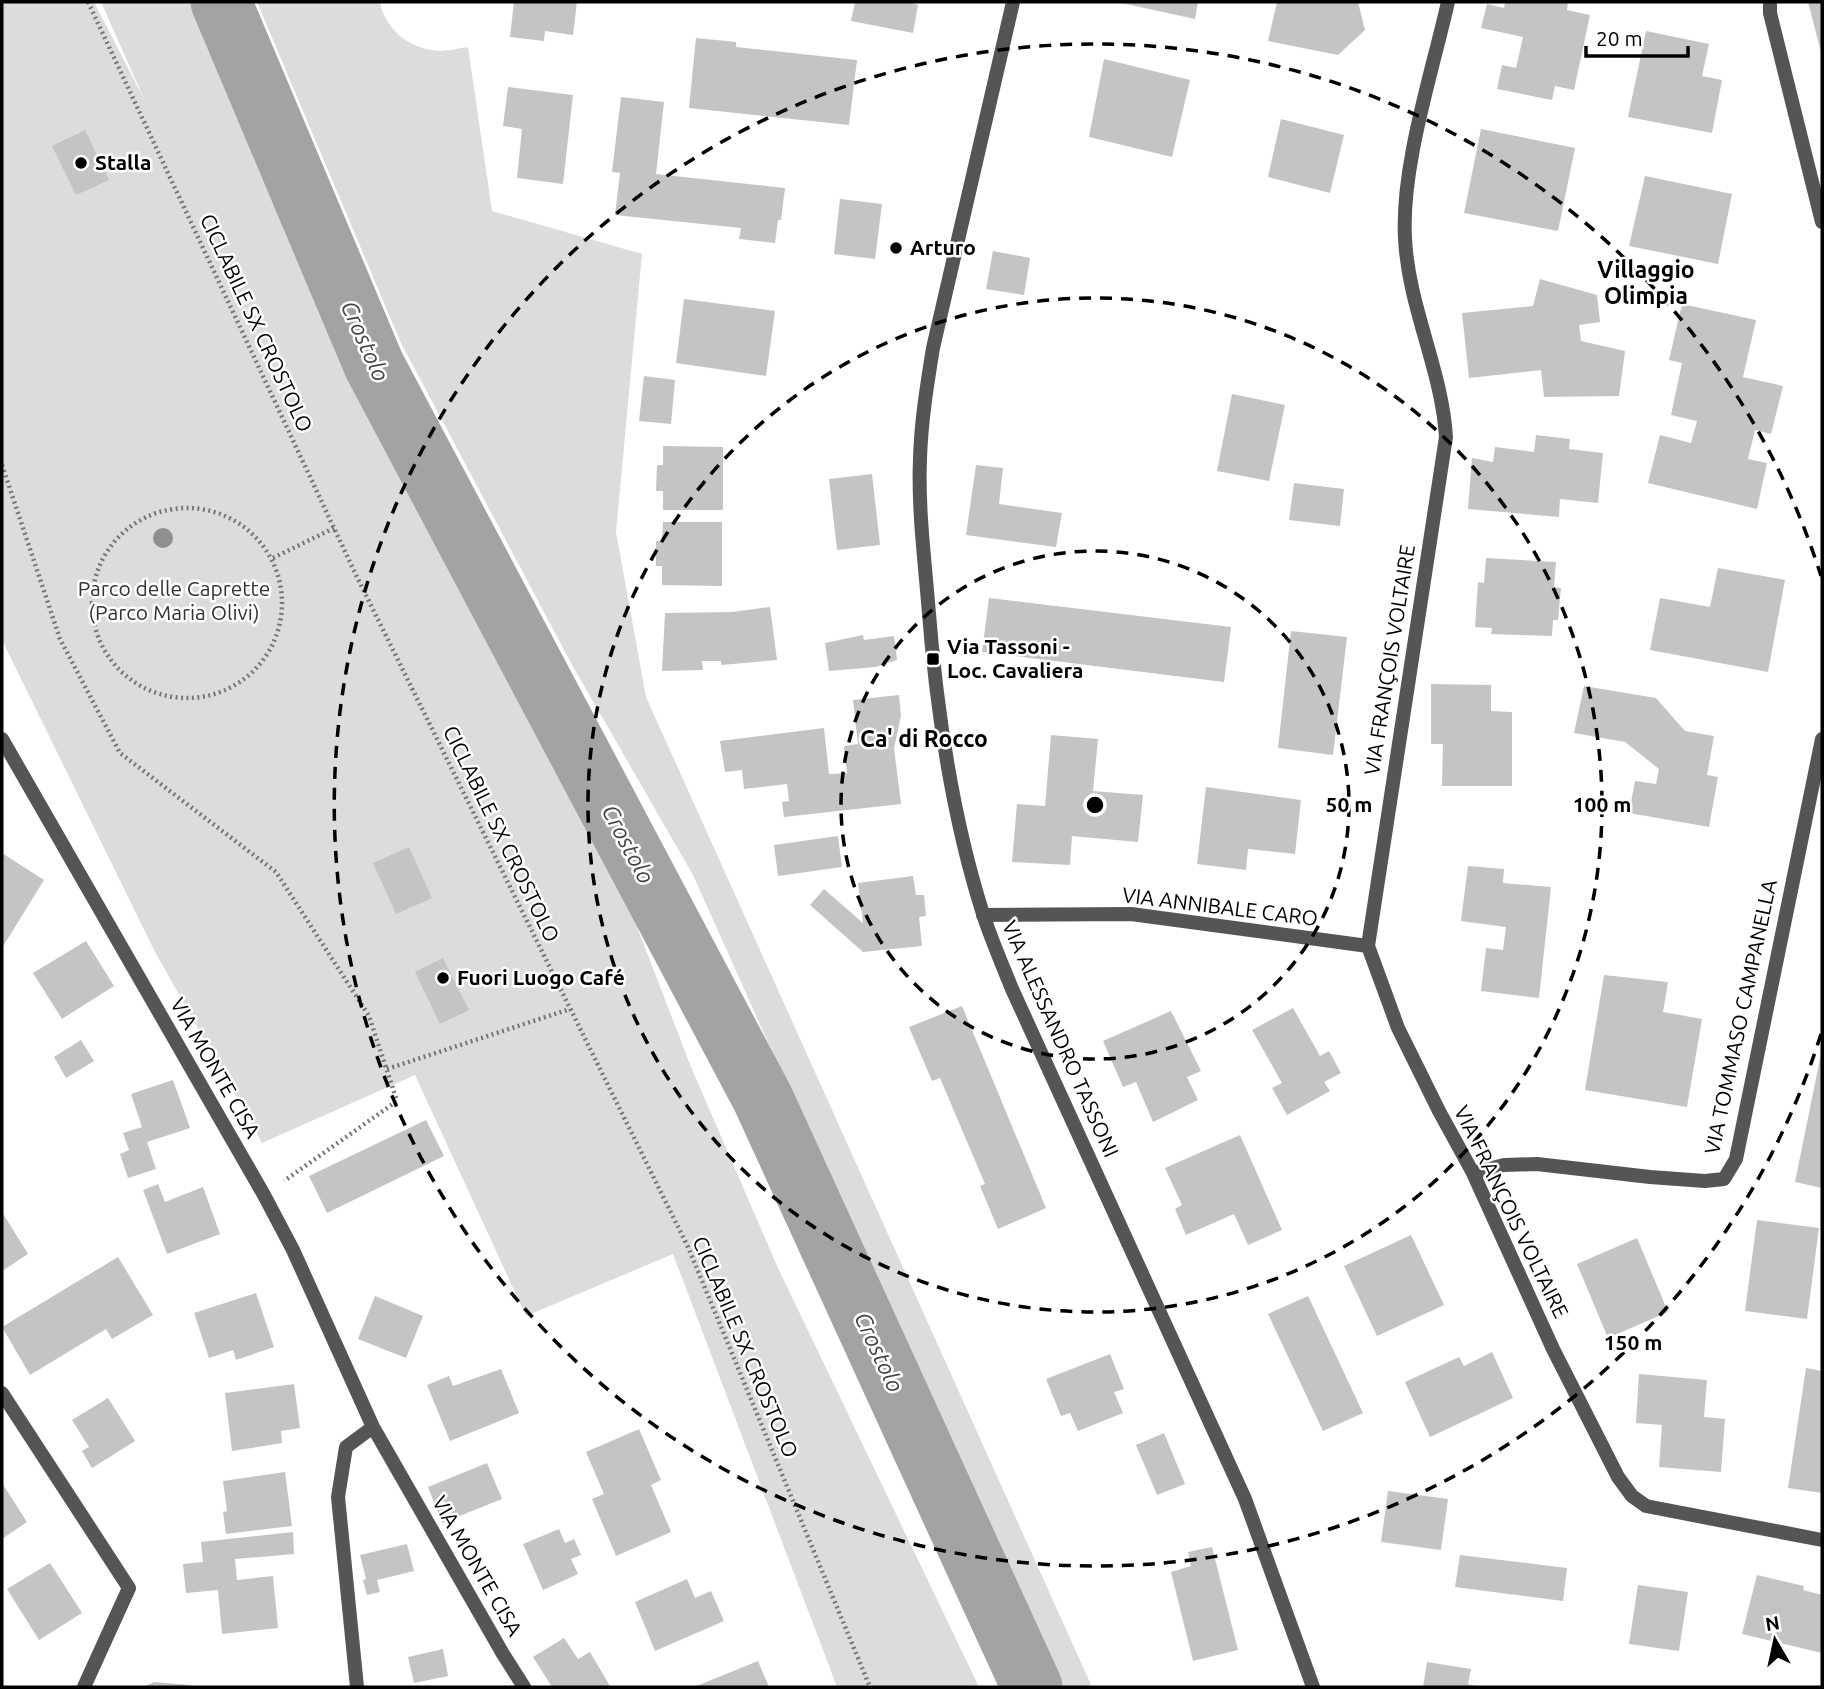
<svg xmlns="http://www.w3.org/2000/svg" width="1824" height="1689" font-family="Ubuntu,sans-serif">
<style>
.green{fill:#dcdcdc}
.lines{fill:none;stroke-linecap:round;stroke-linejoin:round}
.river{stroke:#a3a3a3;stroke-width:61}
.building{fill:#c4c4c4}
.path{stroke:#777;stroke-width:4.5;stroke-dasharray:2 3.5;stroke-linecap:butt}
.minor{stroke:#555;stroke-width:14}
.tertiary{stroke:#555;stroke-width:14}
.tree{fill:#8f8f8f}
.ring{fill:none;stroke:#000;stroke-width:3.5;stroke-dasharray:12 9}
.poi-dot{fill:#000;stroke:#fff;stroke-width:2.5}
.labels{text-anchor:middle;stroke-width:5;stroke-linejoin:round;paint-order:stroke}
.poi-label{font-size:21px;font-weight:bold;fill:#000;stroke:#fff;text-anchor:start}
.street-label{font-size:21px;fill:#000;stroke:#fff}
.park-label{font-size:21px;fill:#333;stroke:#fff}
.neighbourhood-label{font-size:23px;font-weight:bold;fill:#000;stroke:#fff}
.water-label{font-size:23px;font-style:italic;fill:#444;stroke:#fff}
.centre{fill:#000;stroke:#fff;stroke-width:3.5}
.ring-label{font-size:21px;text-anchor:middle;font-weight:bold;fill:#000;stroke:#fff;stroke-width:5;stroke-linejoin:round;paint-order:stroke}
</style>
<rect width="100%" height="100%" fill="#fff"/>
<path class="green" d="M2,2h92l51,99 -44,-99h95l51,113 357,726 87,226 87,201 201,419h-142l-164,-433 -147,62 -111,-241 -153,68 -108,-193 -152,-310z
M257,2h123c5,28 31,48 60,49 9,0 19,-3 28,-4l24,164 150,43 -26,278 30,165 446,990h-35l-364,-812 -122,-212 -170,-320z"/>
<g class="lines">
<path class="river" d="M221,2l153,363 389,734 269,588"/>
</g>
<path class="building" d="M514,2h63l-4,33 -28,-4 -1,10 -34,-4z
M855,2h53l10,3 -5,28 -62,-12z
M1117,2h81l-3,17z
M1277,2h81l7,28 -27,25 -70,-14z
M1505,2h56l7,1 -1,7 23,5 -16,75 -19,-4 -3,14 -55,-11 5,-24 14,3 7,-31 -42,-9 6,-24 17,4z
M1808,2h14v50h-1z
M1646,31l63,13 -7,32 20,4 -10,53 -84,-16z
M696,38l40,4v5l121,13 -8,65 -160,-17z
M1104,59l86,21 -18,77 -83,-20z
M508,87l65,8 -10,89 -46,-6 5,-49 -19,-3z
M621,97l43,5 -8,72 129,14 -4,32h-3l-3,23 -36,-4 2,-11 -126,-13 5,-42 -8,-1z
M1281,119l63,16 -14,58 -62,-16z
M1481,129l94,19 -17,83 -94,-18z
M85,130l24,50 -33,15 -24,-49z
M1645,176l87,18 -14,70 -89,-18z
M840,199l42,5 -7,55 -41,-5z
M993,251l37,7 -6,37 -38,-6z
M1540,279l57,16 3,27 -21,3 2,16 44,10 -6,45 -75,1 -3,-27 -72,8 -7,-65 71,-7z
M684,299l91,12 -9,65 -90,-13z
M1682,304l74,16 -13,57 40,9 -12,48 -16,-4 -7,29 19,4 -10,46 -109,-26 12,-48 31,8 6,-22 -26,-6 11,-52 -13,-3z
M644,376l31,4 -4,44 -32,-3z
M1232,394l53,11 -16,76 -52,-10z
M1536,435l34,4 -1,10 34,4 -5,50 -38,-4 -1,18 -91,-8 4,-51 21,4 2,-15 39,5z
M663,446l60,1v63h-60v-19h-7l1,-26h6z
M976,465l27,3 -4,36 63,9 -6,34 -90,-12z
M872,474l8,71 -43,5 -8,-71z
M1294,483l50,6 -4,37 -51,-6z
M663,522h59v64l-60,-1v-19h-6v-25h6z
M1486,558l70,4 -2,25 7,1 -3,32h-5l-1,16 -61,-2 1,-6 -17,-1 3,-45 6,1z
M1718,568l67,12 -17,92 -118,-22 10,-52 50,9z
M989,598l242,29 -7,55 -242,-30z
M770,607l7,53 -56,5v-4h-19l1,9 -41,1 3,-58 67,-1z
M1291,631l56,6 -14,118 -55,-7z
M863,635l1,5 30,-4 3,24 -21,7 -47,4 -4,-28z
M1431,684l60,1v26l21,1v74h-70l1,-42h-12z
M1584,686l72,12 29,33 29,5 -7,39 11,2 -9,50 -80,-14 6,-32 21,3 3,-15 -34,-27 -51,-9z
M899,695l2,21 -7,32 7,56 -117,13 -2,-15 7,-1 -2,-17 -43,5 -2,-19 -17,2 -5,-31 104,-13 5,46 18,-1 -3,-27 14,-2 -5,-44z
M1051,735l47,4 -5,52 50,4 -5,47 -66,-6 -2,29 -58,-3 5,-58 28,2z
M1206,787l95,13 -6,54 -47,-5 -2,21 -49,-6z
M838,836l4,31 -64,9 -4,-31z
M409,847l23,51 -36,16 -23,-51z
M2,853l42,27 -42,68z
M1468,866l36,3 -1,14 48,4 -12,111 -58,-7 5,-43 17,2 3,-23 -45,-6z
M913,876l3,19h8l2,21 -7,1 3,29 -59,6 -53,-47 14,-16 39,34 -5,-40z
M86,941l28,45 -52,33 -29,-46z
M443,958l26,52 -29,14 -25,-52z
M1604,975l64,7 -5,30 39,7 -15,88 -102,-17z
M962,1006l84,202 -48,21 -18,-43 5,-2 -45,-106 -8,3 -23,-54z
M1293,1008l27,48 9,-5 12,22 -17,9 6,9 -43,24 -15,-27 10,-5 -30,-53z
M1171,1011l30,60 -14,6 11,23 -45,22 -17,-40 -13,5 -20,-46z
M81,1040l13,21 -28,17 -12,-21z
M1821,1054h1v134l-27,-6z
M173,1080l17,48 -43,14 9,27 -28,9 -8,-24 9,-4 -6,-17 19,-6 -11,-33z
M426,1120l18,36 -117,57 -18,-37z
M1240,1135l42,95 -34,15 -14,-31 -48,21 -11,-26 7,-4 -17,-37z
M158,1184l7,18 38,-15 17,47 -53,20 -24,-64z
M2,1212l26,42 -26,17z
M1757,1220l62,8 -12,91 -62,-8z
M1411,1235l33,70 -67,31 -33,-70z
M1637,1238l31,74 -60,26 -31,-74z
M118,1257l35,58 -41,24 -6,-10 -76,46 -28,-48z
M256,1293l18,54 -38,13 -3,-10 -24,8 -15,-45z
M375,1296l48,20 -17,42 -48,-19z
M1308,1296l55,117 -40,18 -55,-117z
M1492,1352l21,46 -83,39 -25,-55 54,-25 5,9z
M1110,1354l14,35 -10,3 9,21 -45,18 -8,-18 -9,3 -15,-37z
M1806,1368l16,3v122l-34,-5z
M501,1369l18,44 -69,28 -23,-56 22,-9 4,10z
M1639,1374l68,6 -3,37 21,2 -4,53 -62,-5 3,-42 -26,-2z
M294,1384l6,44 -19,3 1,12 -50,8 -7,-58z
M108,1398l27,43 -43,27 -10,-17 7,-4 -17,-27z
M639,1429l22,51 -10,5 20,47 -55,24 -24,-57 12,-5 -18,-42z
M1164,1433l21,51 -28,11 -21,-50z
M487,1463l15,36 -60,24 -14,-36z
M285,1472l7,54 -66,8 -3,-22 4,-1 -4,-30z
M2,1483l25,39 -25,17z
M1388,1491l60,8 -7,51 -60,-8z
M559,1529l6,14 9,-4 7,16 -10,4 7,15 -35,16 -20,-46z
M293,1532l1,22 -59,5 2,21 36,-4 5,52 -56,6 -4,-44 -32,3 -3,-29 20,-2 -2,-20z
M407,1544l7,27 -37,9 3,12 -13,3 -4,-15 3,-1 -6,-24z
M1212,1547l26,103 -45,11 -22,-89 20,-6 -3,-14z
M1460,1555l107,13 -4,33 -108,-14z
M50,1563l32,50 -43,27 -32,-51z
M1757,1575l47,11 -1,4 19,5v58l-80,-19z
M687,1579l8,19 16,-7 13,30 -69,30 -20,-49z
M1638,1585l50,7 -9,59 -50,-7z
M564,1638l14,21 12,-7 20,34 -58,1 -19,-30z
M443,1649l5,27 -34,7 -6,-26z
M758,1661l11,26h-75z
M1427,1662l44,7 -3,15 11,3h-56z
M154,1682l36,3 -1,2h-45z"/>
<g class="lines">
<path class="path" d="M88,2l267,571 333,674 182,440
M2,465l58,174 60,114 156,119 93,144 28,85 -113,80
M92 603a95 95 0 1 1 190 0a95 95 0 1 1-190 0Z
M273,558l61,-30
M387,1069l183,-60"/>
<path class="minor" d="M1448,2c-16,71 -47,165 -43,236 3,68 37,132 41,199l-78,509 30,82 41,83 34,62 80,176 65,128 14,19 14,10 176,34
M1770,2v11l52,209
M2,739l262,456 29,55 80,177 130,227 21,33
M983,915l148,-1 237,32
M1473,1173l31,-8 33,-1 113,13 55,4 19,-2 12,-20 86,-420
M2,1393l127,195 -45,99
M357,1687l-19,-190 8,-50 27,-20"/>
<path class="tertiary" d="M1013,2l-80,346c-6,37 -12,74 -13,111 -2,47 4,95 8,143 8,105 23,211 55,312 8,25 19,50 29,75l233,510 68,188"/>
</g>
<circle class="tree" cx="163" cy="538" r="10"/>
<g class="ring">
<circle cx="1095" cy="805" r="254"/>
<circle cx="1095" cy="805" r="507"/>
<path d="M1821 1034A761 761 0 1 1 1821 576"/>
</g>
<g class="poi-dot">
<circle cx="81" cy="163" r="7"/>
<circle cx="896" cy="248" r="7"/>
<rect x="926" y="652" width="14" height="14" rx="3.5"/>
<circle cx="443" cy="978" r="7"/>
</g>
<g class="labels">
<g class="poi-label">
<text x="95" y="170">Stalla</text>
<text x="910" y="255">Arturo</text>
<text x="947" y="654">Via Tassoni -<tspan x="947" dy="24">Loc. Cavaliera</tspan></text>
<text x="457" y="985">Fuori Luogo Café</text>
</g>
<g class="street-label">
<text transform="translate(256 323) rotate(65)" y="7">CICLABILE SX CROSTOLO</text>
<text transform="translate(1390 660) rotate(-81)" y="7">VIA FRANÇOIS VOLTAIRE</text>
<text transform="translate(501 834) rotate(64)" y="7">CICLABILE SX CROSTOLO</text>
<text transform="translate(1220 907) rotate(7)" y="7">VIA ANNIBALE CARO</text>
<text transform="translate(1741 1017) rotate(-78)" y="7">VIA TOMMASO CAMPANELLA</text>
<text transform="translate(1060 1039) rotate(66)" y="7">VIA ALESSANDRO TASSONI</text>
<text transform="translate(215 1068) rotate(60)" y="7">VIA MONTE CISA</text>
<text transform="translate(1511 1212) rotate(64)" y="7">VIA FRANÇOIS VOLTAIRE</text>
<text transform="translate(745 1347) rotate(67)" y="7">CICLABILE SX CROSTOLO</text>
<text transform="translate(477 1566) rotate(60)" y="7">VIA MONTE CISA</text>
</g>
<g class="park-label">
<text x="174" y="596">Parco delle Caprette<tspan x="174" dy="24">(Parco Maria Olivi)</tspan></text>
</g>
<g class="neighbourhood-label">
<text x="1646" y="278">Villaggio<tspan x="1646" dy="26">Olimpia</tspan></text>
<text x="924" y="747">Ca' di Rocco</text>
</g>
<g class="water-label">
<text transform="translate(365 341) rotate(66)" y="8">Crostolo</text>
<text transform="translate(628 844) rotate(62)" y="8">Crostolo</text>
<text transform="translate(879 1352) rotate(65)" y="8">Crostolo</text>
</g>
</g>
<circle cx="1095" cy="805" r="10" class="centre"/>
<g class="ring-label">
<text x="1349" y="812">50 m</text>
<text x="1602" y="812">100 m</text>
<text x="1633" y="1350">150 m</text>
</g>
<rect width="1824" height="1689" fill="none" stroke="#000000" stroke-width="7"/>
<g transform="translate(1775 1640) rotate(351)" stroke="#ffffff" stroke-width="5" paint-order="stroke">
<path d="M0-5L12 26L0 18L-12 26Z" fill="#000000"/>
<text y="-10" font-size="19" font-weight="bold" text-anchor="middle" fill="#000000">N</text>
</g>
<path d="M1586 46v10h102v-10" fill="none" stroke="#000000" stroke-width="3.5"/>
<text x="1596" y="46" font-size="21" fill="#000000" stroke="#ffffff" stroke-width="5" paint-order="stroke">20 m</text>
</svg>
